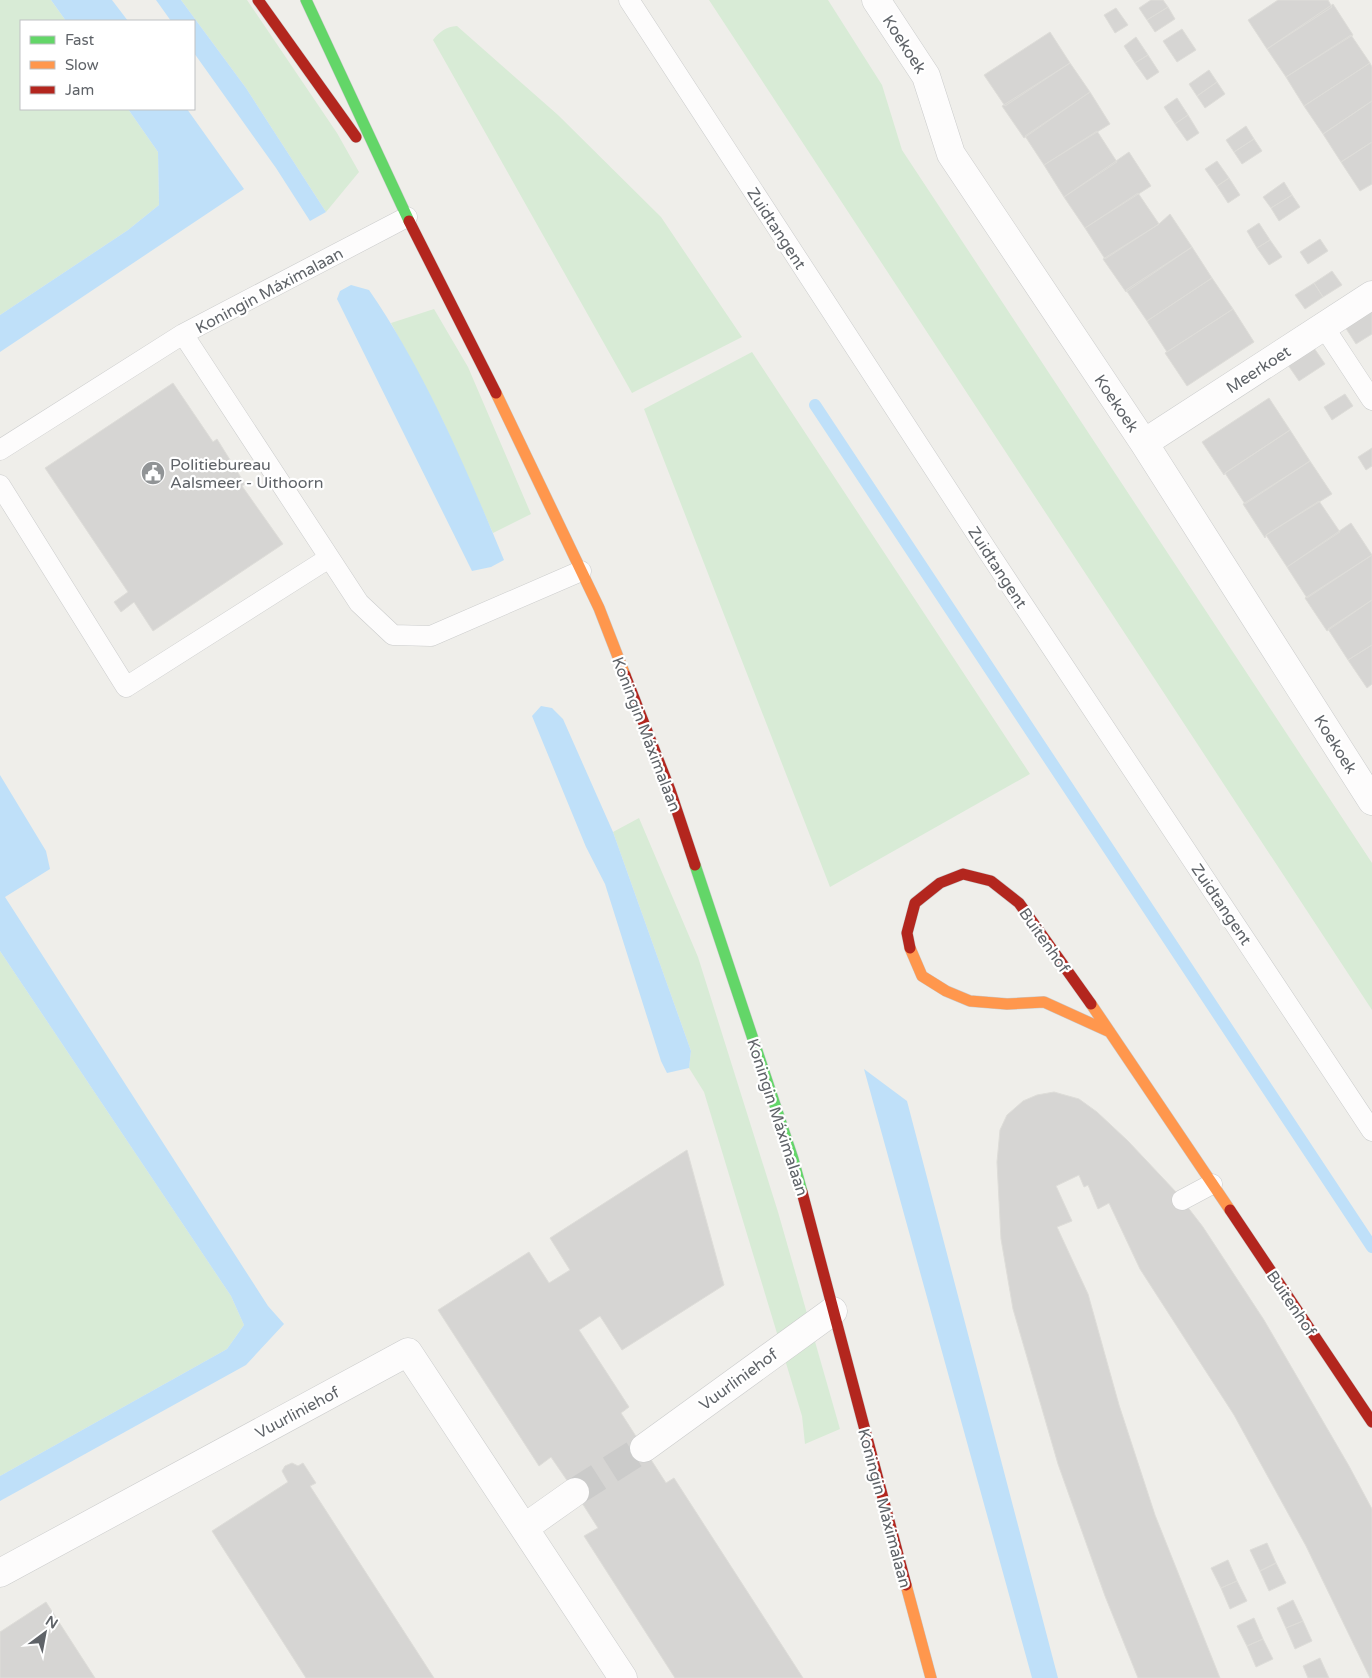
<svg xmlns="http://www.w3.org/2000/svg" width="1372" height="1678" font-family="'Varela Round',sans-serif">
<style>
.green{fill:#d8ebd6}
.water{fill:#bfe0f9}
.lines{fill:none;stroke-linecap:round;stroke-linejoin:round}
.stream{stroke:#bfe0f9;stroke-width:12}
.building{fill:#d6d5d3;stroke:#deddd9}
.street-tunnel{stroke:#cbcbca;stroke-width:28;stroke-dasharray:28 14;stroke-linecap:butt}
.lane-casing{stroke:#cbcccc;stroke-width:21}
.street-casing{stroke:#cbcccc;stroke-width:29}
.fast-casing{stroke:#cacacb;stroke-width:12}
.slow-casing{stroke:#cacacb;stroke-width:12}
.jam-casing{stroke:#cacacb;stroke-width:12}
.lane{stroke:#fdfcfc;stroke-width:20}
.street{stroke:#fdfcfc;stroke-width:28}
.fast{stroke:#63d668;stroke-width:11}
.slow{stroke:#ff974d;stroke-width:11}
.jam{stroke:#b3261e;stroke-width:11}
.labels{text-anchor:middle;stroke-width:4.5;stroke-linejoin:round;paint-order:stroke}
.street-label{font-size:16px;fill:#5f6368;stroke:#fff}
.poi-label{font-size:16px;fill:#5f6368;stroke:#fff;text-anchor:start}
</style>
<rect width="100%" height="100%" fill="#efeeea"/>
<path class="green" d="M0,0h51l15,21h-45v88h107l30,43 1,53 -31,25 -128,85z
M181,0h66l90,133 22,39 -33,40 -80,-124z
M709,0h119l54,85 20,65 470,713v147z
M457,26l101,89 103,102 81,120 -110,56 -199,-353c7,-9 13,-13 24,-14z
M434,309l34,58 63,147 -38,19 -50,-112 -52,-98z
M752,352l278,422 -200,113 -186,-478z
M639,818l59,139 80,255 62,217 -35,15 -3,-28 -98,-324 -15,-24 2,-17 -78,-219z
M0,951l231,345 13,29 -17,24 -227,127z"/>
<path class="water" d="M51,0h61l16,21h-62z
M156,0h25l65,88 80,124 -16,9 -34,-53 -82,-115v-32h-23z
M128,109h59l57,80 -244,163v-37l128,-85 31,-25 -1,-53z
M351,285l18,5c57,83 97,178 135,270l-13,7 -19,4 -135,-272 3,-8z
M541,706l11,2 11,11 50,113 78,219 -2,17 -22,5 -6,-12 -56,-177 -19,-37 -54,-131z
M0,775l46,76 4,18 -45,28 263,409 16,18 -38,41 -246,136v-25l227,-127 17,-24 -13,-29 -231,-345z
M864,1069l43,32 151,577h-26z"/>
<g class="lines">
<path class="stream" d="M815,405l557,842"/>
</g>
<path class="building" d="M1151,0h12l5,7 -21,13 -8,-12z
M1278,0h50l4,7 -65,42 -19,-29z
M1333,4l20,31 -67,42 -19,-28z
M1168,7l7,12 -20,13 -8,-12z
M1116,8l12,17 -13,8 -11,-18z
M1182,29l14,21 -19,12 -14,-21z
M1050,32l20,31 -65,43 -21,-31z
M1351,35l19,28 -66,43 -18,-29z
M1136,37l12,18 -13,8 -11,-17z
M1148,55l11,17 -12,8 -12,-17z
M1070,63l20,29 -66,46 -22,-32z
M1370,63l2,4v34l-49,33 -19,-28z
M1209,70l8,12 -20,14 -8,-12z
M1217,82l8,12 -20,14 -8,-12z
M1090,92l20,32 -66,41 -19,-29z
M1177,98l11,17 -13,9 -11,-17z
M1372,101v41l-31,20 -18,-28z
M1188,115l11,18 -12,8 -12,-17z
M1246,126l8,13 -20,13 -8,-12z
M1097,131l20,31 -53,35 -20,-32z
M1254,139l8,12 -20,13 -8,-12z
M1372,142v42l-12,7 -19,-29z
M1129,152l22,34 -66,42 -21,-31z
M1217,161l12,17 -12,8 -12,-17z
M1229,178l11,17 -12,8 -11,-17z
M1284,182l8,13 -21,13 -8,-11z
M1138,193l21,31 -54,35 -20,-31z
M1292,195l8,12 -21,14 -8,-13z
M1170,214l22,33 -66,45 -23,-33 56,-35z
M1259,223l11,17 -13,8 -10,-17z
M1320,239l8,12 -20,13 -8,-12z
M1270,240l12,17 -13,8 -12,-17z
M1192,247l20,31 -65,43 -21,-31z
M1332,271l10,14 -19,12 -9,-14z
M1212,278l21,31 -66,43 -20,-31z
M1314,283l9,14 -18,12 -10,-14z
M1233,309l21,33 -67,44 -22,-33z
M1372,311v23l-16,10 -11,-17z
M1314,348l11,16 -26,17 -11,-16z
M173,383l40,59 4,-3 28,45 -3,2 41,58 -130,87 -19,-29 -13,10 -7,-10 14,-10 -83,-124z
M1345,394l8,12 -21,14 -8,-13z
M1269,398l21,32 -65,43 -1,2 -22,-33z
M1290,430l20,31 -65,43 -20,-31z
M1372,448v18l-6,4 -8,-13z
M1310,461l22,33 -66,41 -1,3 -22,-34z
M1319,501l21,31 -53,35 -21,-32z
M1351,523l21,32 -65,43 -20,-31z
M1372,555v45l-45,31 -22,-33z
M1372,600v45l-24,15 -20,-31z
M1372,645v39l-5,4 -19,-28z
M1054,1092l25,7 18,13 31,29 48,51 27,35 61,93 85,146 23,43v169h-2l-64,-132 -72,-131 -94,-146 -31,-66 -11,6 -10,-24 -4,2 -5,-12 -23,11 16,35 -15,6 31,67 31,111 36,110 65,163h-82l-33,-82 -47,-132 -45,-155 -12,-70 -4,-77 3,-32 7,-15 16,-14 14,-6z
M687,1150l37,135 -102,65 -22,-34 -21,14 50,77 -8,6 45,70 8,-5 129,200h-128l-91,-142 14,-8 -23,-36 -24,-35 -12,9 -101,-156 91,-58 20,31 21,-13 -20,-32z
M292,1463l6,3 5,-3 13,20 -6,3 124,192h-128l-94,-147 76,-49 -6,-11 3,-5z
M1267,1543l9,20 -16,8 -10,-21z
M1228,1560l9,21 -16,7 -10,-20z
M1276,1563l10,20 -17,8 -9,-20z
M1237,1581l10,20 -17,8 -9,-21z
M1293,1600l10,21 -17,7 -9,-20z
M46,1602l49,76h-95v-46z
M1254,1618l9,21 -16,7 -10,-20z
M1303,1621l9,20 -17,8 -9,-21z
M1263,1639l10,20 -17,8 -9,-21z
M1320,1658l9,20h-21l-5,-12z"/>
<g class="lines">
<path class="street-tunnel" d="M575,1492l69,-44"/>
<g class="lane-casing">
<path id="lane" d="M629,0l358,550 385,581
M407,217l-224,117 176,269 34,32 38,1 150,-65
M1324,327l48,73
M0,450l183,-116
M0,485l126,202 203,-129
M1182,1200l30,-16"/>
</g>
<g class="street-casing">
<path id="street" d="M876,0l50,76 25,78 193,289 228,358
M1144,443l228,-148
M644,1448l189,-137
M524,1528l51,-36
M0,1573l408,-221 215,326"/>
</g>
<g class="fast-casing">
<path id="fast" d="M306,0l103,221
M695,865l98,294 9,33"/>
</g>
<g class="slow-casing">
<path id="slow" d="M496,393l103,215 26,67
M910,948l12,28 24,15 24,10 37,3 37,-2 66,30
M1091,1004l139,206
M906,1585l25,93"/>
</g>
<g class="jam-casing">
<path id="jam" d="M258,0l98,137
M409,221l87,172
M625,675l45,115 25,75
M910,948l-3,-15 8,-30 25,-20 23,-9 28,7 28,22 72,101
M802,1192l104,393
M1230,1210l142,212"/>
</g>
<use href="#lane" class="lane"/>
<use href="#street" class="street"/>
<use href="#fast" class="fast"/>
<use href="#slow" class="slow"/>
<use href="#jam" class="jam"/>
</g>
<defs>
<g id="civic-disc" transform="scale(1.25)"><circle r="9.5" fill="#919496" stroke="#fff"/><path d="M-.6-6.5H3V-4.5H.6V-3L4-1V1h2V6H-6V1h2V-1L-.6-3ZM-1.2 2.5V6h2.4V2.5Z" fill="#fff"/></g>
</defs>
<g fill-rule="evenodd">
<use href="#civic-disc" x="153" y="473"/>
</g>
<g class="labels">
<g class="street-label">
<text transform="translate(905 44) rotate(57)" y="6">Koekoek</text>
<text transform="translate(777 228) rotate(57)" y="6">Zuidtangent</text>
<text transform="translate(269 290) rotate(-28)" y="6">Koningin Máximalaan</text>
<text transform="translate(1258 369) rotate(-33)" y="6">Meerkoet</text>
<text transform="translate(1117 403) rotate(56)" y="6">Koekoek</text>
<text transform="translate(998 567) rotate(57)" y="6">Zuidtangent</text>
<text transform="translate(647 734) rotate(69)" y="6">Koningin Máximalaan</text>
<text transform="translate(1336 744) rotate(58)" y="6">Koekoek</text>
<text transform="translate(1222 904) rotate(56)" y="6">Zuidtangent</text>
<text transform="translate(1045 940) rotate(55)" y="6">Buitenhof</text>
<text transform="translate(778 1117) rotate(72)" y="6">Koningin Máximalaan</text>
<text transform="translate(1292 1303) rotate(56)" y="6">Buitenhof</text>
<text transform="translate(738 1379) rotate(-36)" y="6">Vuurliniehof</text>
<text transform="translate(297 1412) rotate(-28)" y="6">Vuurliniehof</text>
<text transform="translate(885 1508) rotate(75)" y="6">Koningin Máximalaan</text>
</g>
<g class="poi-label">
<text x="170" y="470">Politiebureau<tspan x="170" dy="18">Aalsmeer - Uithoorn</tspan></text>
</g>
</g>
<rect x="20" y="20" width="175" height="90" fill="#ffffff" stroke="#bfc1c3"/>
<rect x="30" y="36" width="25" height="8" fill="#63d668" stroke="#bfc1c3"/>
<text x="65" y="45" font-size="15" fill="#5f6368">Fast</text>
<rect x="30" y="61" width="25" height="8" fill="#ff974d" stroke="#bfc1c3"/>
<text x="65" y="70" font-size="15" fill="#5f6368">Slow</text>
<rect x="30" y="86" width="25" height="8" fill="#b3261e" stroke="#bfc1c3"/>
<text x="65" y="95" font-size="15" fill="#5f6368">Jam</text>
<g transform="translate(45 1633) rotate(32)" stroke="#ffffff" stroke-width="4" paint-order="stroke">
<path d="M0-4L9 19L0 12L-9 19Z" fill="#5f6368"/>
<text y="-8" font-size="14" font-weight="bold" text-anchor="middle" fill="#5f6368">N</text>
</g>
</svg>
